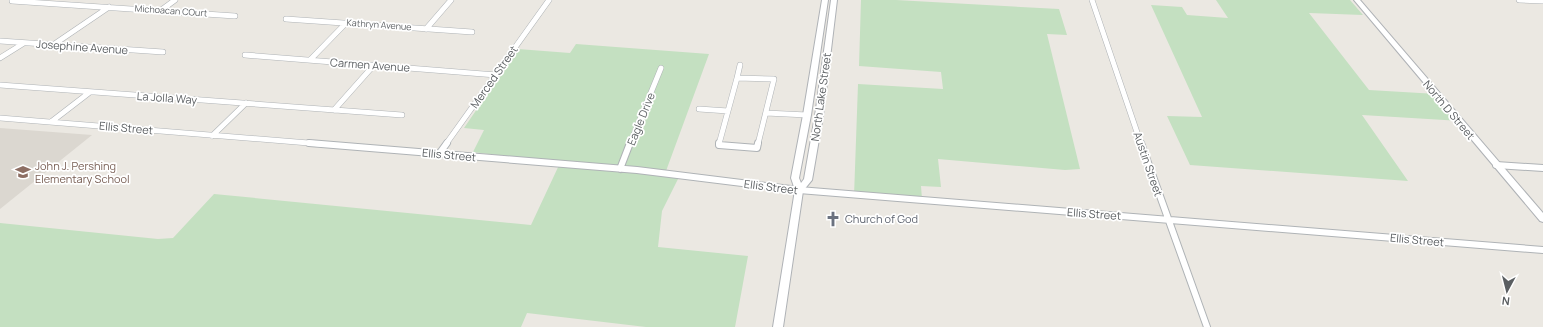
<svg xmlns="http://www.w3.org/2000/svg" width="1543" height="327" font-family="Manrope,sans-serif">
<style>
.education{fill:#dbd7d0}
.green{fill:#c4e0c1}
.lines{fill:none;stroke-linecap:round;stroke-linejoin:round}
.street-far1-casing{stroke:#afb3b6;stroke-width:6}
.street-casing{stroke:#afb3b6;stroke-width:8}
.secondary-casing{stroke:#afb2b6;stroke-width:2}
.street-far1{stroke:#fff;stroke-width:5}
.street{stroke:#fff;stroke-width:6}
.secondary{fill:#fff;fill-rule:evenodd}
.labels{text-anchor:middle;stroke-width:3.5;stroke-linejoin:round;paint-order:stroke}
.far-street-label{font-size:9px;fill:#5a5e61;stroke:#fff}
.street-label{font-size:11px;fill:#5a5e61;stroke:#fff}
.education-label{font-size:11px;fill:#785e54;stroke:#fff;text-anchor:start}
.worship-label{font-size:11px;fill:#5b616d;stroke:#fff;text-anchor:start}
</style>
<rect width="100%" height="100%" fill="#ebe8e2"/>
<path class="education" d="M0,128l92,7 -92,74z"/>
<path class="green" d="M861,0h35l163,9 8,26 -20,-1 33,135 -15,1 -127,-11 3,28 -20,-1 1,13 -68,-3 4,-112 85,5 -2,-17 -82,-6z
M1216,0h134l13,15 -54,-2 60,77 68,4 24,27 -99,-6 46,66 -218,-16 -23,-49 35,1 -51,-112 31,2 5,8 41,3z
M576,44l133,10 -43,117 15,2 -19,38 -4,36 90,9 -13,71h-89l-119,-14 -6,14h-521v-104l158,16 15,-1 41,-44 317,31 29,-62 -87,-11 11,-22 -20,-2 54,-79 52,4z"/>
<g class="lines">
<g class="street-far1-casing">
<path id="street-far1" d="M1092,0l49,144
M1519,0l24,1
M12,1l223,15
M160,11l15,-11
M286,19l186,13
M426,29l25,-29
M0,41l163,11
M53,45l56,-38
M245,55l251,20
M0,58l24,-15
M310,60l36,-37
M737,78l3,-13
M0,85l402,30
M699,109l29,2
M334,110l40,-45
M766,113l41,2
M0,118l321,26
M51,122l39,-30
M212,136l34,-33
M446,144l103,-144
M630,144l31,-76
M719,144l18,-66 37,1 -16,65"/>
</g>
<g class="street-casing">
<path id="street" d="M309,143l328,27 162,20 744,60
M719,143v2l38,3 1,-5
M1141,143l66,184
M439,154l8,-11
M1496,165l47,3
M620,169l10,-26"/>
</g>
<g class="secondary-casing">
<path id="secondary" d="M822,0h6l-17,115 -12,63 2,5 3,-4 11,-63 16,-116h6l-14,116 -11,64 -9,11 -20,136h-10l22,-137 -4,-12 12,-63z
M1354,0h6l183,213v9l-3,-1z"/>
</g>
<use href="#street-far1" class="street-far1"/>
<use href="#street" class="street"/>
<use href="#secondary" class="secondary"/>
</g>
<defs>
<g id="school-bare" transform="scale(1.2)"><path d="M0-5L7-2L0 1L-7-2ZM-4 1L0 2.5L4 1V4Q0 6-4 4Z" fill="#8d6e63" stroke="#fff" stroke-width="2.5" paint-order="stroke"/></g>
<g id="church-bare" transform="scale(1.2)"><path d="M-1.2-6h2.4v3.5h3.3v2.4h-3.3V6h-2.4V-.1h-3.3v-2.4h3.3Z" fill="#6b7280" stroke="#fff" stroke-width="2.5" paint-order="stroke"/></g>
</defs>
<g fill-rule="evenodd">
<use href="#school-bare" x="23" y="172"/>
<use href="#church-bare" x="833" y="219"/>
</g>
<g class="labels">
<g class="far-street-label">
<text transform="translate(171 11) rotate(4)" y="3">Michoacan COurt</text>
<text transform="translate(379 25) rotate(4)" y="3">Kathryn Avenue</text>
</g>
<g class="street-label">
<text transform="translate(82 47) rotate(4)" y="4">Josephine Avenue</text>
<text transform="translate(370 65) rotate(4)" y="4">Carmen Avenue</text>
<text transform="translate(494 77) rotate(-55)" y="4">Merced Street</text>
<text transform="translate(821 97) rotate(-82)" y="4">North Lake Street</text>
<text transform="translate(167 98) rotate(4)" y="4">La Jolla Way</text>
<text transform="translate(1449 110) rotate(50)" y="4">North D Street</text>
<text transform="translate(641 119) rotate(-68)" y="4">Eagle Drive</text>
<text transform="translate(126 128) rotate(5)" y="4">Ellis Street</text>
<text transform="translate(449 155) rotate(5)" y="4">Ellis Street</text>
<text transform="translate(1148 164) rotate(71)" y="4">Austin Street</text>
<text transform="translate(771 187) rotate(7)" y="4">Ellis Street</text>
<text transform="translate(1094 214) rotate(4)" y="4">Ellis Street</text>
<text transform="translate(1417 240) rotate(5)" y="4">Ellis Street</text>
</g>
<g class="education-label">
<text x="35" y="170">John J. Pershing<tspan x="35" dy="13">Elementary School</tspan></text>
</g>
<g class="worship-label">
<text x="845" y="223">Church of God</text>
</g>
</g>
<g transform="translate(1507 291) rotate(187)" stroke="#ffffff" stroke-width="3" paint-order="stroke">
<path d="M0-3L7 15L0 10L-7 15Z" fill="#5a5e61"/>
<text y="-6" font-size="11" font-weight="bold" text-anchor="middle" fill="#5a5e61">N</text>
</g>
</svg>
